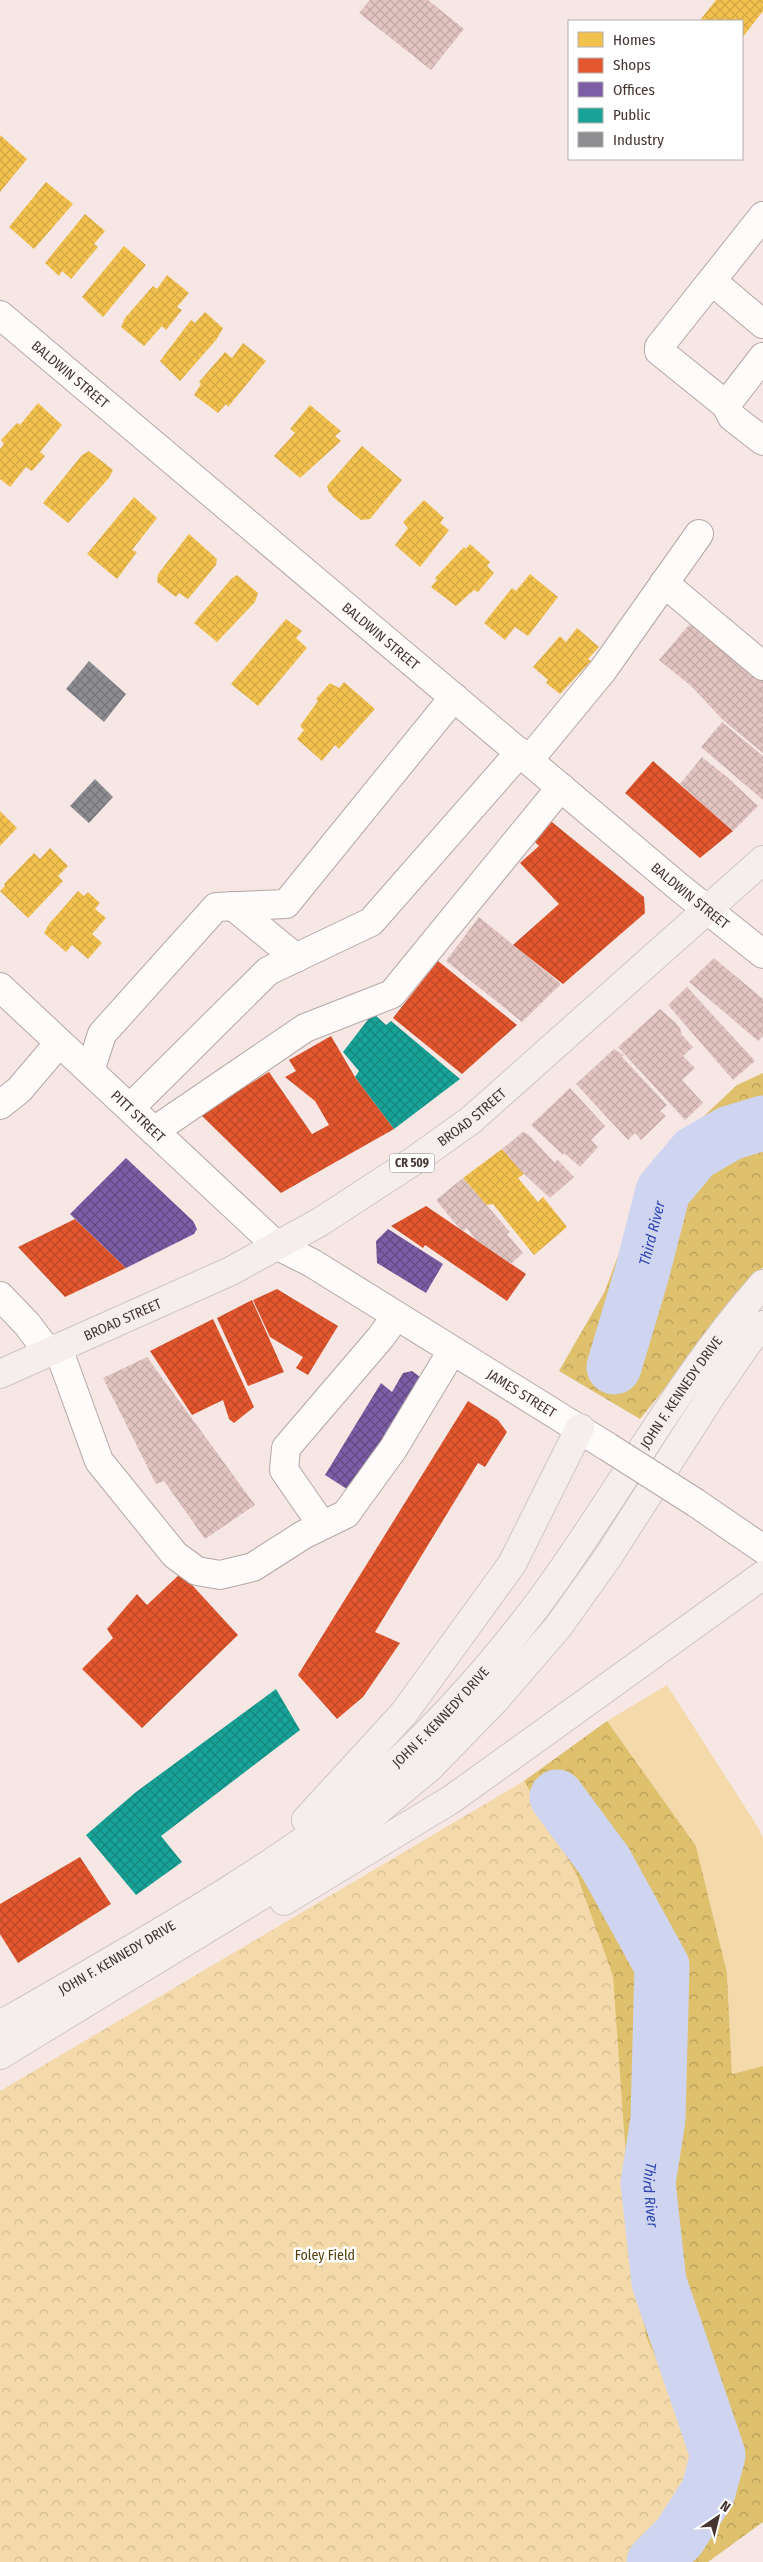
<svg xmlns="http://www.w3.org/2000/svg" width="763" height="2562" font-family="'Fira Sans Condensed',sans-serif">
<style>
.grass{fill:#f4daaa}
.forest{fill:url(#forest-crowns)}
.park{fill:url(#park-crowns)}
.homes{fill:url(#homes-cross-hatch)}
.shops{fill:url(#shops-cross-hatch)}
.offices{fill:url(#offices-cross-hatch)}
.public{fill:url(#public-cross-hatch)}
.industry{fill:url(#industry-cross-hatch)}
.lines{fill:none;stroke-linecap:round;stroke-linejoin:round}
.river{stroke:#cfd5f0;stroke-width:55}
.building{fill:url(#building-cross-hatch)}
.minor-casing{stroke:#b5a7a5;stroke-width:30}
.major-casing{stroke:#cfc6c4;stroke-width:30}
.minor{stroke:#fefbfb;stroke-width:28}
.major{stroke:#f6eeed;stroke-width:28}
.minor-bridge-casing{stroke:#b5a7a5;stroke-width:30;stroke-linecap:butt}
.minor-bridge{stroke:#fefbfb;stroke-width:28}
.labels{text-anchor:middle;stroke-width:5;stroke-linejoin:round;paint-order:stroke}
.shield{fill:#fff;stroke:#7d716f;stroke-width:1}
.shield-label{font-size:12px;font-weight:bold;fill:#453431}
.street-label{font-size:14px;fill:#453431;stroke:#fff}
.park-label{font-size:14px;fill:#54420e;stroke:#fff}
.water-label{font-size:15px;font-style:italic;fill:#2d44b3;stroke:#fff}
</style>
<defs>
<pattern id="forest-crowns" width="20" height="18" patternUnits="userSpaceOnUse" patternTransform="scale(1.25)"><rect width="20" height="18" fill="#dfc06d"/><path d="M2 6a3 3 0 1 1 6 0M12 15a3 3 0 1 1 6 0" fill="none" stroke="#b79d5a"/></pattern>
<pattern id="park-crowns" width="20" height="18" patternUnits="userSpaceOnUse" patternTransform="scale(1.25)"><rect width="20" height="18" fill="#f4daaa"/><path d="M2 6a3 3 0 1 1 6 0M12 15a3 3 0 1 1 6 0" fill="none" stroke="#d3bc93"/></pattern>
<pattern id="homes-cross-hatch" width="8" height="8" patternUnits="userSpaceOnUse" patternTransform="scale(1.25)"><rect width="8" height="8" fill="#f2c14e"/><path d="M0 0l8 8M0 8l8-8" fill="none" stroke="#d1a645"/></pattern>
<pattern id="shops-cross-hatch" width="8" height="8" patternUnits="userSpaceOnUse" patternTransform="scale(1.25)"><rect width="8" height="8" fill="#e4572e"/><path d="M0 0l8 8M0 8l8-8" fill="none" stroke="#bb4928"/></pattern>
<pattern id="offices-cross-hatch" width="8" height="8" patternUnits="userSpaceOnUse" patternTransform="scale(1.25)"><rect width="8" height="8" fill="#7b5ea7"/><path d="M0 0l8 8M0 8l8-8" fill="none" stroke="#624a81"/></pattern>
<pattern id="public-cross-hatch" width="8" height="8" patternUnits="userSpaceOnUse" patternTransform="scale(1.25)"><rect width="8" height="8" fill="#17a398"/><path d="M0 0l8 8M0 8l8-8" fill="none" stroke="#17867d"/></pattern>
<pattern id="industry-cross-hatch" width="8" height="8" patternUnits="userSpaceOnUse" patternTransform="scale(1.25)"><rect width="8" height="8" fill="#8d8d92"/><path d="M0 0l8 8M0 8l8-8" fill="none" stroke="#757478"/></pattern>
<pattern id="building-cross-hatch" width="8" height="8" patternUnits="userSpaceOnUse" patternTransform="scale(1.25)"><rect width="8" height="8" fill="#e2c4c1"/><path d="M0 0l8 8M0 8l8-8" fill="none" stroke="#c3a9a6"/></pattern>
</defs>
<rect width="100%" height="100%" fill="#f6e7e5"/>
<path class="grass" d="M667,1685l92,144 4,10v227l-31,8 -5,-101 -31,-127 -89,-125z"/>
<path class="forest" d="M763,1073v194l-123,152 -81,-48 46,-80 46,-125 86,-81z
M607,1721l89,125 31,127 5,101 31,-8v456l-55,40h-135l73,-225 -12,-67 -56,-392 -54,-97z"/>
<path class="park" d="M524,1781l54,97 35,98 21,294 12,67 62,133 -61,88 -8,4h-639v-471z"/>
<path class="homes" d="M716,0h47v11l-21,27v-17h-37l-4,-2z
M0,135l27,24 -27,33z
M46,182l27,22 -39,45 -25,-22z
M85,214l20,17 -11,13 4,3 -27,32 -9,-8 -3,5 -14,-13z
M124,246l22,19 -43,52 -21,-20z
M167,275l22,18 -12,14 5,3 -16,20 -4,-4 -18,20 -23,-19 4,-9 28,-32 4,3z
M205,312l18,16 -7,12 -36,41 -20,-20 31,-41 4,3z
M243,343l23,18 -38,46 -2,-3 -8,9 -24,-18 7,-11 -2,-2 26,-30 7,6z
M38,403l24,22 -22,27 5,4 -13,15 -6,-4 -16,20 -10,-8v-30l4,-5 -3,-4 16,-17 3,2z
M310,405l31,26 -6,5 6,5 -41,37 -26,-22 21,-23 -5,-4z
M362,446l40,34 -32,39 -9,1 -27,-22 -5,-6 -2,-6z
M89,451l24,19 -4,8 -41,45 -25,-20 39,-48z
M134,497l23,21 -25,32 5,2 -20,27 -30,-25z
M424,500l20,18 -4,5 9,7 -29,37 -25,-22 13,-17 -5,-6z
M189,534l28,25 -1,6 -28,34 -9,-6 -3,4 -19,-15 1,-8z
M470,544l20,18 -3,4 7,7 -16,19 -4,-2 -18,16 -25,-19 6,-7 -2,-2 29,-31 2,2z
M530,574l28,23 -30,39 -13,-9 -10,13 -21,-17 28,-35 4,3z
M237,575l21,18 -3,9 -38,40 -23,-19 37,-44z
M286,619l16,12 -6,7 11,10 -49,58 -27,-22z
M577,628l22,19 -11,12 3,2 -31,33 -14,-11 2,-3 -15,-13 27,-31 6,6z
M344,682l31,27 -36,40 -4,-4 -13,16 -25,-22 7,-9 -4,-4 18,-25 -2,-2 14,-16 9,5z
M0,811l17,17 -17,18z
M50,848l18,18 -10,10 5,5 -35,37 -28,-27 5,-5 -1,-2 30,-31 6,6z
M78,891l6,5 4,-4 12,11 -5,6 11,9 -14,16 10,9 -14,16 -16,-14 -6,7 -22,-19 5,-9z
M502,1149l22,25 -6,4 20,24 5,-5 24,30 -33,28 -41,-51 -7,1 -23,-27z"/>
<path class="shops" d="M653,761l80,70 -33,27 -75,-65z
M547,818l97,79 1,16 -82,71 -50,-39 46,-41 -39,-41 19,-17 -7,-7z
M438,961l79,64 -55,49 -69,-56z
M331,1036l24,41 39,52 -113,64 -80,-78 39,-33 3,6 26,-16 43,62 17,-9 -14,-24 -30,-24 11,-6 -7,-11z
M426,1206l100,68 -19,27 -82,-56 -2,3 -32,-22z
M75,1219l51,49 -61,29 -47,-50z
M277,1289l61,37 -30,49 -12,-7 7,-11 -33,-20 -17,-37z
M252,1300l32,72 -36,14 -31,-68z
M213,1319l41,88 -20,16 -5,-4 -6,-19 -31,15 -42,-64z
M468,1401l30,19 9,12 -22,35 -7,-4 -103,169 25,11 -37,54 -26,22 -39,-44z
M181,1573l57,62 -96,93 -60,-59 31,-31 -6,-9 30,-35 10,11z
M80,1857l31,47 -93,59 -18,-29v-30z"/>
<path class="offices" d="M126,1158l67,63 4,8 -3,5 -68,34 -56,-54z
M388,1229l55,35 -17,29 -49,-30 -1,-22z
M412,1371l15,11 -44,72 -7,-5 -26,42 -25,-16 56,-92 11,9 11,-19z"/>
<path class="public" d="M373,1013l13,12 5,-4 69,58 -66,50 -39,-52 4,-6 -16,-19z
M276,1689l24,41 -139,106 21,26 -46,33 -50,-60 50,-43z"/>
<path class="industry" d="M89,661l37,33 -22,28 -38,-33z
M95,779l18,18 -24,26 -19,-17z"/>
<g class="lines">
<g class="river">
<path id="s1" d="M614,1367l28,-94 21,-82 32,-38 35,-20 33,-10"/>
<path id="s2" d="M557,1797l48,65 57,104 -4,153 -10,64 11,99 59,173 -10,37 -29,45 -25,25"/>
</g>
</g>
<path class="building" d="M370,0h58l36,29 -33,41 -72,-57z
M694,619l69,57v77l-40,-33 -32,-34 -32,-26z
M722,722l41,34v44l-62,-53z
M702,757l25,20 31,29 -25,25 -53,-47z
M479,917l82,67 -39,38 -76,-61z
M714,958l49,41v37l-5,5 -69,-59z
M687,987l68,74 -22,19 -65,-75z
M660,1009l15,13 5,6 2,7 11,12 -10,9 12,12 -13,12 21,23 -18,17 -67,-73z
M614,1049l10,6 -2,2 45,48 -7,6 6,5 -25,24 -6,-7 -7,7 -52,-56z
M570,1088l35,38 -14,14 7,7 -18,20 -16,-14 -1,2 -32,-30z
M523,1132l6,3 26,28 2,-4 17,18 -24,21 -26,-24 -22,-25z
M463,1178l47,54 -3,2 16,19 -12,11 -35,-24 -9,-12 -4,3 -4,-3 -23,-28z
M147,1357l108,148 -50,34 -41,-58 -8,3 -53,-106z"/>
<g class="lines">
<g class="minor-casing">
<g id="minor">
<path d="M763,216l-104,131v4l67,54 37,-48"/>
<path d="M712,281l51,43"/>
<path id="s3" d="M0,315l680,573 83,66"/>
<path d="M726,405l6,12 31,24"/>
<path d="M664,583l99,83"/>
<path d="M529,760l74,-90 96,-136"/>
<path d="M233,906l63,52"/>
<path id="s4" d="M0,987l276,258 36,18 296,184"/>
<path d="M90,1071l12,-37 114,-127 70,-3 168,-207"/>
<path d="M0,1105l19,-15 40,-47"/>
<path d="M131,1107l137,-136 103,-49 149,-170"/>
<path d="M154,1131l151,-103 87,-34 169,-207"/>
<path d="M0,1296l27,28 21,28"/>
<path d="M58,1348l41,113 76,94 22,16 23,4 33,-8 50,-32 43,-21 47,-65 59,-98"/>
<path d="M696,1503l67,46"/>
<path d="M322,1525l-38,-55 2,-22 95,-111 15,-21"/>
</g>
</g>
<g class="major-casing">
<g id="major">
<path id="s5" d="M0,1374l231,-103 89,-49 95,-62 56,-40 292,-260"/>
<path d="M306,1820l98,-107 108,-149 68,-136"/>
<path d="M284,1901l168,-102 311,-224"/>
<path id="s6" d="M0,2025c77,-44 154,-88 229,-135 41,-26 83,-53 120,-85 68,-57 132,-126 186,-197 80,-106 140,-225 228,-324"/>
<path d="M0,2055l285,-174 78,-58 67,-56 66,-68 62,-72 50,-70 103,-161 38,-55 14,-16"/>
</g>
</g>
<use href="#minor" class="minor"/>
<use href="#major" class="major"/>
<g class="minor-bridge-casing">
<path id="minor-bridge" d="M608,1447l88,56"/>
</g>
<use href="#minor-bridge" class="minor-bridge"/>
</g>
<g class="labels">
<rect class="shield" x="389.5" y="1153.5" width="45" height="19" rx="4"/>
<g class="shield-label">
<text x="412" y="1167">CR 509</text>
</g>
<g class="street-label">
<text dy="5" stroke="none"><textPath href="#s3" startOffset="92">BALDWIN STREET</textPath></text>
<text dy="5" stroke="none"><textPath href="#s3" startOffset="498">BALDWIN STREET</textPath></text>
<text dy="5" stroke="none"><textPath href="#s3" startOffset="902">BALDWIN STREET</textPath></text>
<text dy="5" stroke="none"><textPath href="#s4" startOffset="189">PITT STREET</textPath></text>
<text dy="5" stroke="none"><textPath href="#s5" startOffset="539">BROAD STREET</textPath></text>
<text dy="5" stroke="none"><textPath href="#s5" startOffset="134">BROAD STREET</textPath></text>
<text dy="5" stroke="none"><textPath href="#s6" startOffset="945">JOHN F. KENNEDY DRIVE</textPath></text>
<text dy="5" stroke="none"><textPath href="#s4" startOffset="665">JAMES STREET</textPath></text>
<text dy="5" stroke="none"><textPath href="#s6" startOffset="540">JOHN F. KENNEDY DRIVE</textPath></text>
<text dy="5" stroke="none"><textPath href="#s6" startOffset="135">JOHN F. KENNEDY DRIVE</textPath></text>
</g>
<g class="park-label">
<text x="325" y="2260">Foley Field</text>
</g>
<g class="water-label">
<text dy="5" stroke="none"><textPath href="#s1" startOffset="139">Third River</textPath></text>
<text dy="5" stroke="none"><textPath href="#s2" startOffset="429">Third River</textPath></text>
</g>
</g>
<rect x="568" y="20" width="175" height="140" fill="#ffffff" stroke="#b5aead"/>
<rect x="578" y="32" width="25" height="15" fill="#f2c14e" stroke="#b5aead"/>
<text x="613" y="45" font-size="15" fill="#453431">Homes</text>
<rect x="578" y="58" width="25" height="15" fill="#e4572e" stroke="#b5aead"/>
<text x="613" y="70" font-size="15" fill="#453431">Shops</text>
<rect x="578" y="82" width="25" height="15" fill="#7b5ea7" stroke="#b5aead"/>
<text x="613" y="95" font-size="15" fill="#453431">Offices</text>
<rect x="578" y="108" width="25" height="15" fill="#17a398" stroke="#b5aead"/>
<text x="613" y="120" font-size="15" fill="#453431">Public</text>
<rect x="578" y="132" width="25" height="15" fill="#8d8d92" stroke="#b5aead"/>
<text x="613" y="145" font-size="15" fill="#453431">Industry</text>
<g transform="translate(718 2517) rotate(35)" stroke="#ffffff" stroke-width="4" paint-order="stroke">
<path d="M0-4L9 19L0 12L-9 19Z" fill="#453431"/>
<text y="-8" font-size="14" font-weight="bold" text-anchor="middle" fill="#453431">N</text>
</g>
</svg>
